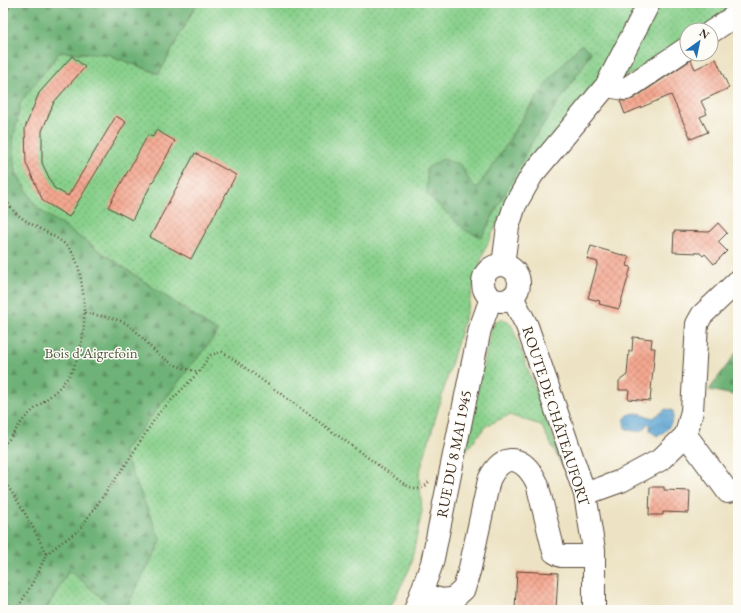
<svg xmlns="http://www.w3.org/2000/svg" width="741" height="613" font-family="'EB Garamond',serif">
<style>
.grass{fill:url(#grass-dots);stroke:#627d54;fill-rule:evenodd}
.forest{fill:url(#forest-firs);stroke:#546e4a}
.water{fill:url(#water-waves);stroke:#4a6677}
.building{fill:url(#building-cross-hatch)}
.lines{fill:none;stroke-linecap:round;stroke-linejoin:round}
.minor-casing{stroke:#564637;stroke-width:24}
.path{stroke:#564637;stroke-width:2.5;stroke-dasharray:1 3;stroke-linecap:butt}
.minor{stroke:#fff;stroke-width:22}
.labels{text-anchor:middle;stroke-width:3;stroke-linejoin:round;paint-order:stroke}
.park-label{font-size:15px;fill:#525c3f;stroke:#fdfcf7}
.street-label{font-size:15px;fill:#3b2a1e;stroke:#fdfcf7}
</style>
<defs>
<pattern id="grass-dots" width="8" height="8" patternUnits="userSpaceOnUse"><rect width="8" height="8" fill="#88d08b"/><path d="M2 2h.1M6 6h.1" fill="none" stroke="#70a971" stroke-width="1.8" stroke-linecap="round"/></pattern>
<pattern id="forest-firs" width="22" height="20" patternUnits="userSpaceOnUse"><rect width="22" height="20" fill="#6eb277"/><path d="M5 1l3.5 6h-7zM16 11l3.5 6h-7z" fill="#5c9161"/></pattern>
<pattern id="water-waves" width="16" height="10" patternUnits="userSpaceOnUse"><rect width="16" height="10" fill="#58a2d0"/><path d="M0 5q4-4 8 0t8 0" fill="none" stroke="#4a84a8"/></pattern>
<pattern id="building-cross-hatch" width="8" height="8" patternUnits="userSpaceOnUse"><rect width="8" height="8" fill="#f5a891"/><path d="M0 0l8 8M0 8l8-8" fill="none" stroke="#c88976"/></pattern>
</defs>
<rect width="100%" height="100%" fill="#fdfcf7"/>
<filter id="ink" filterUnits="userSpaceOnUse"><feTurbulence type="fractalNoise" baseFrequency=".025" numOctaves="2"/><feDisplacementMap in="SourceGraphic" scale="8" xChannelSelector="R" yChannelSelector="G"/><feConvolveMatrix kernelMatrix="1 2 1 2 8 2 1 2 1" color-interpolation-filters="sRGB"/></filter>
<filter id="wash" filterUnits="userSpaceOnUse"><feTurbulence type="fractalNoise" baseFrequency=".012" numOctaves="4" result="noise"/><feDisplacementMap in="SourceGraphic" scale="16" xChannelSelector="R" yChannelSelector="G"/><feGaussianBlur stdDeviation="0.9" result="paint"/><feColorMatrix in="noise" values="0 0 0 0 0 0 0 0 0 0 0 0 0 0 0 0 0 1.4 0 .05"/><feComposite in="paint" operator="in"/></filter>
<g filter="url(#wash)">
<rect width="100%" height="100%" fill="#ede3c4"/>
<path class="grass" d="M197,3h541v11l-27,16h-24v18l-81,38 -81,79 -41,86 -65,224 3,36 -12,57 -21,42h-264l36,-69 -38,-89 95,-120 -181,-124 -21,-36 -3,-31 8,-40 39,-49 47,2 52,20zM581,44l10,9 -10,16 -49,72 -42,81 -29,-57 6,12 9,12c20,-25 35,-54 52,-80 16,-23 34,-44 53,-65z
M501,319l7,2 4,5 54,147 -25,-48 -32,-10 -23,11 -22,27 27,-123 4,-8z
M69,570l47,40h-70z"/>
<path class="forest" d="M3,3h194l-38,71 -52,-20 -47,-2 -39,49 -8,40 3,31 21,36 181,124 -95,120 38,89 -36,69h-9l-47,-40 -23,40h-43z
M581,44l10,8 -10,17 -49,72 -50,96 -16,-6 -39,-37v-26l16,-9 18,6 6,12 9,12c20,-25 35,-54 53,-80 15,-24 33,-44 52,-65z
M738,350v46l-29,-6z"/>
<path class="water" d="M666,409l7,2c3,10 -7,22 -16,25l-7,-5v-6l-2,-2 -3,4 -1,2c-7,4 -12,2 -19,-1 -3,-9 2,-15 12,-15 5,0 11,4 16,5z"/>
<g id="blocks">
<path class="building" d="M72,56l13,11 -31,35 -12,29v32l12,25 14,8 48,-80 10,6 -57,95 -26,-16 -17,-38 -1,-35 14,-35z
M716,59l13,29 -28,13 6,13 -7,3 8,15 -17,7 -20,-44 -46,19 -5,-13h5l8,-2 58,-39 4,9z
M156,130l19,11 -43,79 -24,-13 40,-72 5,2z
M195,153l41,22 -45,84 -41,-22z
M718,223l9,10 -9,9 9,9 -13,13 -9,-10 -2,2 -3,-3 -27,-1 1,-21 35,1z
M591,246l38,11 -2,9 4,1 -12,42 -20,-5 1,-3 -12,-3 10,-36 -11,-3z
M633,337l19,2 -1,9h4l-5,53 -22,-2 1,-9h-10v-9l8,-6 2,-24h3z
M650,487h14v3l26,1 -1,22 -26,-1v3h-14z
M517,571l41,2 -2,37h-41z"/>
</g>
</g>
<g filter="url(#ink)">
<use href="#blocks" fill-opacity="0" stroke="#564637" stroke-width="1"/>
<g class="lines">
<g class="minor-casing">
<path id="minor" d="M711,32l27,-18
M606,86l20,3 61,-41
M503,265l5,-38 7,-22 17,-30 74,-89 43,-83
M483 283a18 18 0 1 1 36 0a18 18 0 1 1-36 0Z
M512,297l15,29 58,168 9,56v60
M686,435l42,57
M585,494l36,-13 39,-21 26,-25 6,-24 5,-87 5,-9 36,-34
M422,594l20,6 12,-2 10,-9 6,-21 19,-88c14,-30 35,-24 48,3l17,69 7,4h33
M415,610l17,-47 37,-182 11,-52 11,-31"/>
</g>
<path class="path" d="M3,14l10,-11
M3,193c3,5 5,11 9,16 12,15 40,23 55,37 10,10 13,26 15,40 5,29 3,72 -18,96 -10,13 -25,22 -36,33 -10,9 -15,22 -25,30
M85,313c13,3 30,4 42,11 15,10 23,26 38,35 11,8 22,10 34,13
M3,480c17,23 31,48 43,74 -8,20 -18,38 -30,56
M46,554l33,-24 45,-63 34,-53 41,-42 8,-13 4,-4 6,-2 5,-1 7,4 175,128c9,5 19,8 25,-3"/>
<use href="#minor" class="minor"/>
</g>
</g>
<g class="labels">
<g class="park-label">
<text x="91" y="358">Bois d'Aigrefoin</text>
</g>
<g class="street-label">
<text transform="translate(556 416) rotate(72)" y="5">ROUTE DE CHÂTEAUFORT</text>
<text transform="translate(454 454) rotate(-79)" y="5">RUE DU 8 MAI 1945</text>
</g>
</g>
<rect width="741" height="613" fill="none" stroke="#fdfcf7" stroke-width="16"/>
<g transform="translate(699 42) rotate(33)"><circle r="19" fill="#fdfcf7" stroke="#afa8a0"/>
<path d="M0-3L7 15L0 10L-7 15Z" fill="#1f6fb2"/>
<text y="-6" font-size="11" font-weight="bold" text-anchor="middle" fill="#3b2a1e">N</text>
</g>
</svg>
